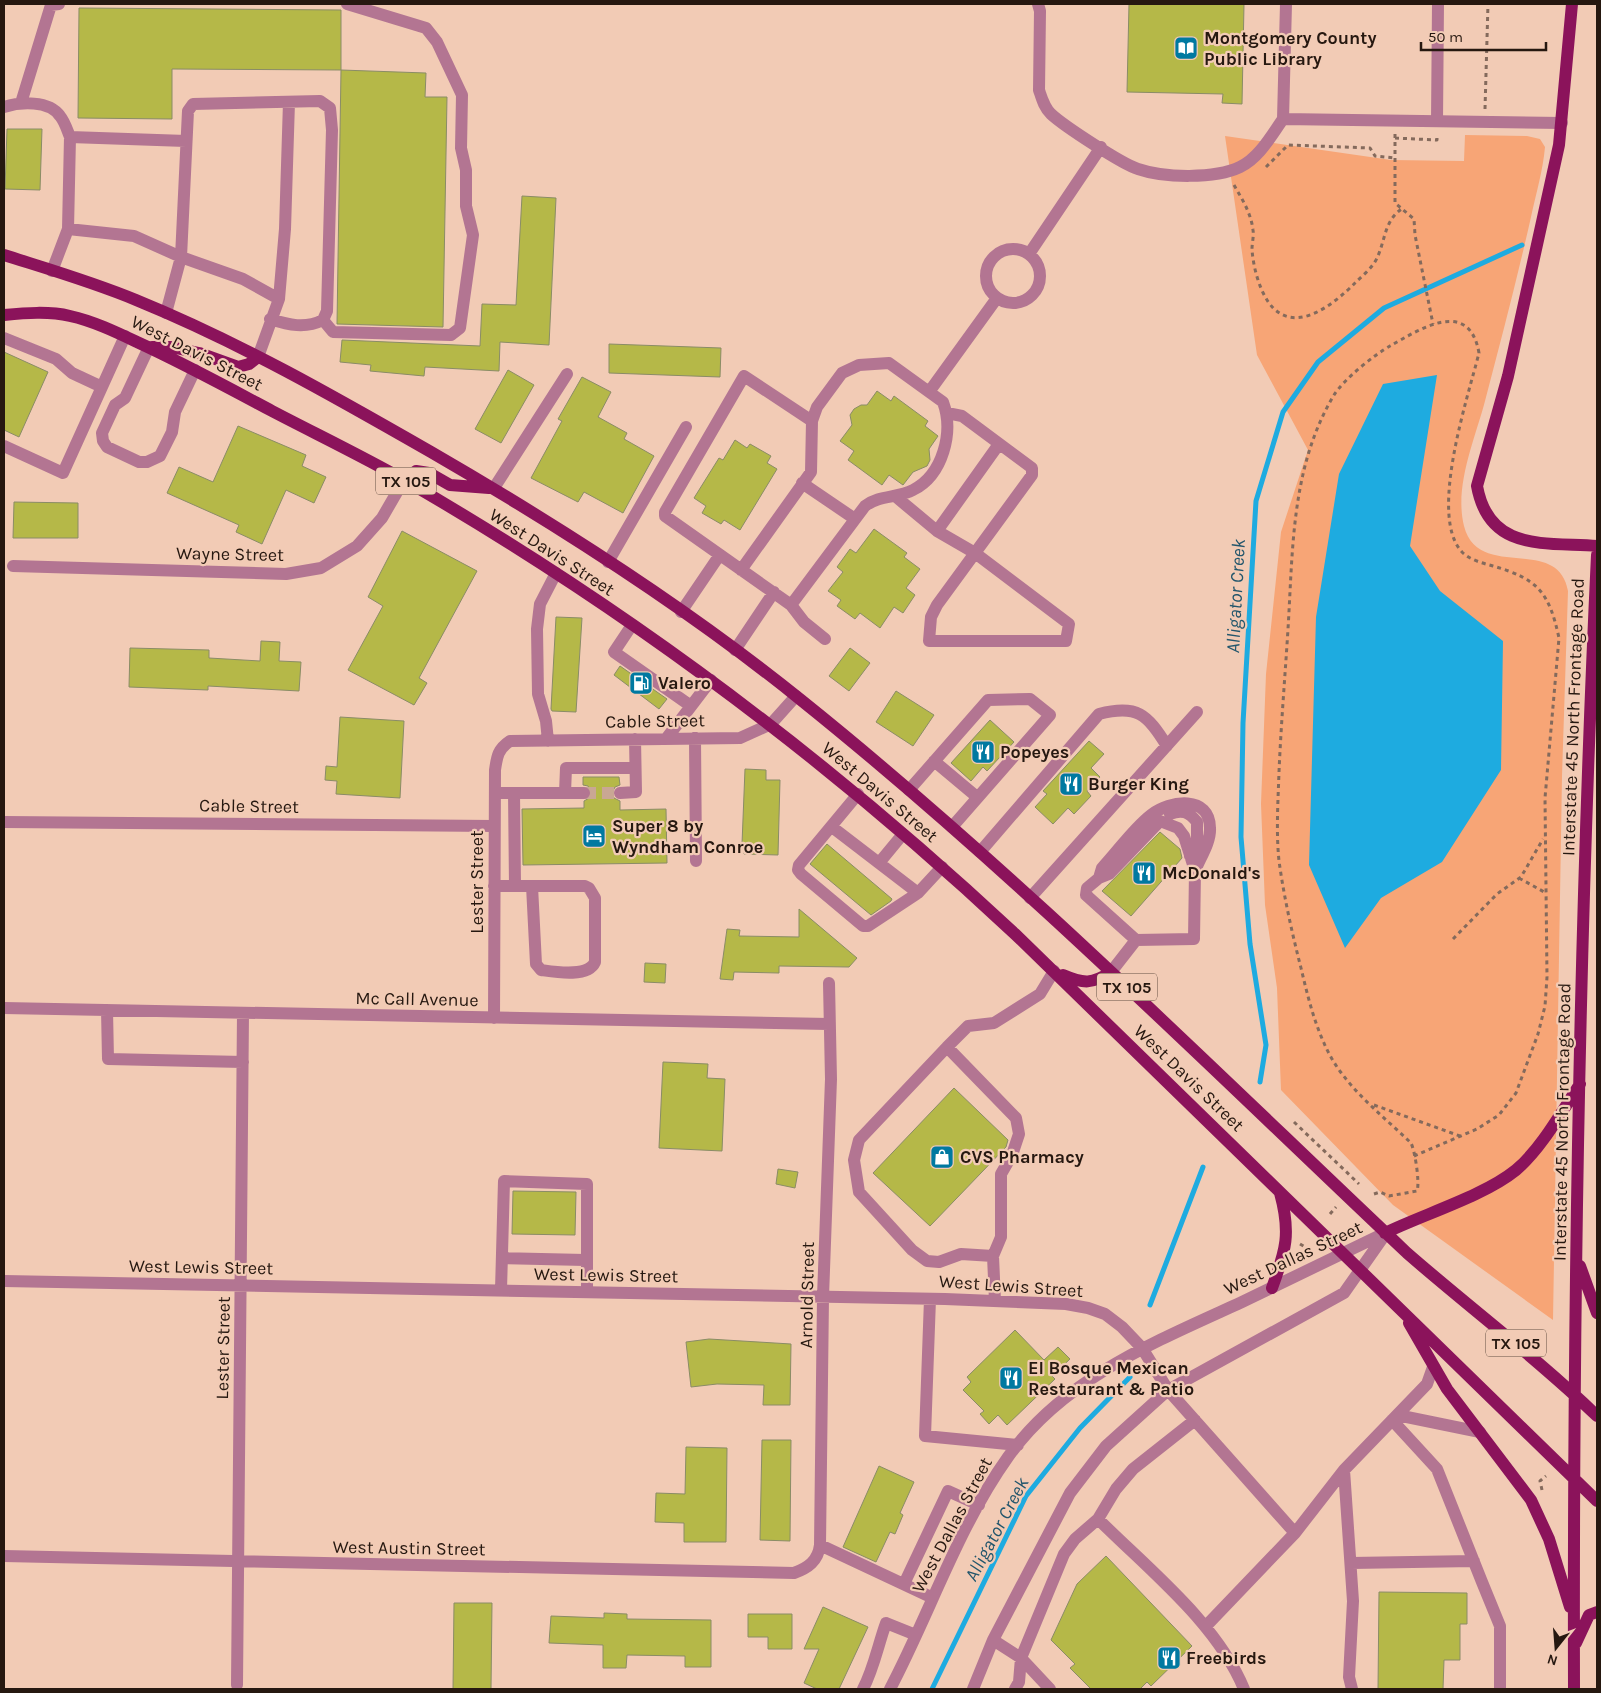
<svg xmlns="http://www.w3.org/2000/svg" width="1601" height="1693" font-family="Karla,sans-serif">
<style>
.green{fill:#f7a576}
.water{fill:#1eabe0}
.lines{fill:none;stroke-linecap:round;stroke-linejoin:round}
.stream{stroke:#1eabe0;stroke-width:5}
.building{fill:#b5b848;stroke:#8a8c66}
.minor-tunnel{stroke:#c9a794;stroke-width:12;stroke-dasharray:12 6;stroke-linecap:butt}
.path{stroke:#846a5c;stroke-width:3;stroke-dasharray:4 4;stroke-linecap:butt}
.minor{stroke:#b37592;stroke-width:12}
.major{stroke:#8b135b;stroke-width:12}
.labels{text-anchor:middle;stroke-width:4.5;stroke-linejoin:round;paint-order:stroke}
.shield{fill:#f2cbb5;stroke:#634e42;stroke-width:1}
.shield-label{font-size:16px;font-weight:bold;fill:#261810}
.poi-label{font-size:18px;font-weight:bold;fill:#261810;stroke:#f2cbb5;text-anchor:start}
.street-label{font-size:18px;fill:#261810;stroke:#f2cbb5}
.water-label{font-size:19px;font-style:italic;fill:#23566c;stroke:#f2cbb5}
</style>
<rect width="100%" height="100%" fill="#f2cbb5"/>
<path class="green" d="M1465,135l62,1 13,3 5,8c-2,23 -9,47 -14,70 -14,62 -30,123 -46,184 -10,38 -31,85 -21,125 14,56 94,8 104,65l-6,185 -9,544 -160,-115 -112,-115 -4,-102 -12,-83 -4,-101 5,-130 15,-142 27,-82 -51,-95 -32,-219 166,24 73,1z"/>
<path class="water" d="M1437,375l-27,171 30,45 63,50 -2,129 -59,92 -61,36 -36,50 -36,-83 7,-248 23,-143 44,-90z"/>
<g class="lines">
<path class="stream" d="M1260,1082l6,-37 -16,-101 -9,-107 2,-114 13,-222 27,-89 35,-50 66,-54 138,-63
M1150,1305l53,-138
M932,1689l94,-193 54,-68 50,-51"/>
</g>
<path class="building" d="M1129,4h115l-2,100 -20,-1 1,-9 -96,-2z
M79,8l262,2v60l-169,-1v50l-94,-1z
M341,70l85,3 -1,24h22l-4,230 -106,-3z
M7,129h35l-2,61 -35,-1z
M522,196l34,2 -7,147 -49,-3 -1,29 -74,-4 -1,9 -54,-5 1,-6 -31,-3 2,-22 138,6 2,-42 34,1z
M609,344l112,4 -1,29 -111,-4z
M4,352l44,20 -29,65 -15,-7z
M508,370l26,15 -33,58 -26,-14z
M582,377l29,15 -13,25 29,16 -3,6 30,17 -31,57 -39,-21 -6,10 -47,-24 31,-57 -4,-2z
M877,391l14,10 3,-5 34,25 -3,5 13,10 -9,13 1,11 -3,6 -14,6 -10,13 -14,-10 -7,10 -34,-25 6,-9 -14,-10 12,-16 -2,-10 4,-6 7,-4h6z
M238,426l68,29 -4,11 24,11 -12,26 -28,-13 -24,54 -26,-12 3,-7 -72,-32 12,-26 34,15z
M735,440l12,8 3,-4 21,12 -4,7 10,6 -37,61 -16,-10 -3,4 -19,-11 4,-7 -12,-8 25,-40 4,2z
M14,502l64,1v35h-65z
M874,529l33,24 -3,4 16,12 -14,19 9,7 -12,18 -9,-6 -14,21 -20,-15 -5,6 -18,-13 4,-6 -13,-9 15,-19 -6,-5 13,-18 6,4z
M402,531l75,40 -58,107 8,5 -13,22 -66,-35 35,-64 -15,-9z
M556,617l26,1 -6,94 -24,-1 -1,-2z
M261,641l19,1 -1,19 22,1 -2,29 -91,-5v4l-79,-3 1,-39 79,2v8l51,3z
M850,648l20,15 -21,28 -20,-15z
M620,666l47,33 -8,10 -45,-34z
M896,691l38,24 -21,31 -37,-24z
M340,717l64,4 -4,77 -64,-4 1,-13 -12,-1 1,-14 11,1z
M990,720l24,22 -27,29 -4,-4 -12,14 -20,-18z
M1089,741l15,13 -13,14 9,9 -13,14 4,5 -17,18 -6,-6 -15,16 -18,-17 12,-13 -4,-3z
M745,769l21,1v10h14l-2,75 -34,-1v-10h-2z
M583,777h36l1,8 -5,2 -3,6 2,5 6,3v9l46,-1 1,54 -144,2 -1,-56 62,-1v-7l7,-4 1,-4 -4,-7 -5,-1z
M1160,832l20,17 2,9 -51,58 -29,-25z
M827,844l65,55 -1,2 -20,14 -61,-51z
M799,909l58,49 -8,9 -70,-1v7l-45,-1 -1,8 -13,-1 7,-50 13,1 -1,6 60,1z
M645,963l21,1 -1,19 -21,-1z
M663,1062l45,2 -1,14 18,1 -3,72 -63,-3z
M954,1088l54,52 -2,7 -76,79 -57,-53z
M778,1169l20,3 -3,16 -19,-4z
M513,1191l63,1 -1,43 -63,-1z
M1015,1330l29,30 14,-13 12,12 -18,17 3,3 -48,46 -9,-10 -9,9 -9,-10 4,-3 -21,-21 8,-8 -4,-5z
M709,1339l82,5 -1,61h-27l1,-20 -47,-1 -26,3 -5,-45z
M762,1440h29l-1,101 -30,-1z
M686,1447l41,1 -1,94h-42v-19l-29,-1 1,-29 29,1z
M879,1466l35,16 -14,31 3,2 -8,19 -5,-2 -14,30 -33,-15z
M1106,1556l86,90 -41,40 -4,-4 -7,7h-49l-21,-21 5,-4 -24,-24 26,-56z
M1379,1592l88,1v31h-7v36h-16l-1,29h-65z
M454,1603h38l-1,86h-38z
M823,1607l45,20 -29,62h-22l-13,-6 15,-34h-15z
M604,1613l23,1v5l84,1v47h-26v-11l-58,-1 -1,13h-23v-23l-54,-2 2,-27 53,2z
M748,1614h44v35h-24v-12h-20z"/>
<g class="lines">
<path class="minor-tunnel" d="M584,793h36"/>
<path class="path" d="M1485,109l3,-105
M1395,134v69l19,16 1,16 18,89
M1395,138l42,2v-5
M1266,167l22,-22 82,3 5,8 20,2
M1234,185c8,14 17,28 19,45 1,6 -1,13 -1,19 1,17 7,40 17,54 25,34 65,1 86,-20 7,-7 16,-14 21,-23 10,-19 7,-39 27,-52
M1519,878l27,15
M1453,939l44,-45 24,-17 22,-38
M1374,1105l86,31
M1294,1122l65,62
M1374,1194l6,-2 9,4 28,-5c3,-8 -2,-40 -6,-48 -31,-30 -70,-59 -87,-100 -11,-24 -17,-50 -23,-75 -9,-35 -17,-71 -22,-107 -3,-29 -1,-59 0,-89 2,-47 6,-95 9,-143 5,-81 3,-162 46,-234 10,-16 40,-40 56,-49 30,-17 79,-49 89,7 -11,44 -51,163 -17,199 8,8 20,11 31,14 45,13 56,26 66,72l-14,160 2,179 -2,29 -7,28 -22,59 -17,22 -22,14 -63,27
M1330,1214l6,-7
M1300,1244l13,8
M1542,1490l-2,-9 6,-5"/>
<path class="minor" d="M1038,4l2,7 -1,79c3,9 5,17 12,24 13,12 71,50 87,55 26,9 77,10 102,-2 19,-9 31,-31 43,-48
M1286,4l-3,115 279,4
M21,103l30,-98 8,-1
M4,107c16,-5 45,-7 56,9 5,6 7,14 10,21
M1437,121l1,-117
M68,229l2,-92 116,4
M986 276a27 27 0 1 1 54 0a27 27 0 1 1-54 0Z
M1029,254l72,-107
M52,271l16,-42 66,7 47,21 62,22 36,20 -21,58
M279,299l6,-70 4,-127
M166,313l15,-56 7,-146 5,-7 127,-3 10,7 2,22 -5,181 -4,9c-18,9 -34,5 -53,-1
M323,320l10,12 118,3 9,-7 13,-93 -7,-29v-36l-5,-22 1,-53 -25,-53 -11,-14 -79,-24
M4,338l52,21 16,14 30,14
M149,347l-24,51 -10,7 -13,28 1,8 4,6 32,15h8l13,-6 12,-24 3,-20 20,-42
M929,392l68,-94
M812,421l-68,-45 -79,136v4l126,89 13,17 21,17
M4,446l59,27 62,-137
M802,483l53,36
M494,488l73,-114
M895,496l42,35 38,22 94,71 -3,17h-137l2,-24 6,-12 95,-130v-7l-70,-52 -15,-3
M937,531l62,-87
M608,562l78,-135
M13,566l273,8 35,-6 36,-22 25,-28 22,-38
M741,570l70,-98 1,-51 5,-14 25,-34 17,-8 30,-2 54,39c11,30 0,73 -30,88 -15,8 -34,5 -48,16l-74,99
M681,612l38,-56
M632,625l-18,27 77,54
M735,650l39,-58
M695,738l1,123
M666,739l45,-59
M548,741l-2,-20 -8,-27 -1,-65 3,-25 16,-31
M934,761l43,36
M909,790l79,-90 42,-1 20,16 -98,112
M495,793h89
M514,793l1,93
M565,793l1,-25h69
M620,793l16,-1 -1,-53
M858,794l-59,71 -1,5 3,4 62,52h5l50,-33 24,-26
M1170,814c12,-5 19,-2 27,8v17l-7,17
M4,822l490,4
M832,827l86,66
M980,852l119,-138c38,-10 48,0 68,32
M879,863l24,-29
M1099,878l10,-4 51,-53 18,7 6,8 11,35 -1,68 -58,1 -25,32
M494,886h91l4,2 6,10v64c-7,16 -40,10 -54,8l-5,-6 -4,-78
M1030,898l167,-186
M1136,940l-50,-45 1,-7 12,-10 3,-10c16,-17 31,-39 49,-53 19,-15 59,-20 59,13 1,14 -10,30 -15,43
M4,1008l825,16
M107,1010l1,49 135,3
M494,1018l1,-248c2,-14 3,-21 15,-29l230,-3 31,-14 25,-28
M947,1047l-88,93 -5,20 5,32 53,58 15,11 12,1 22,-8 32,2
M502,1258l83,2
M4,1281l941,18 121,5 22,4 17,6 17,13 20,21 26,42 127,143
M501,1290l3,-109 83,3v108
M930,1299l-5,137 93,9
M995,1301l-2,-45 8,-19v-63l11,-19 7,-21 -3,-16 -69,-71 21,-21 26,-3 46,-29 14,-23
M1397,1415l83,17
M1195,1420l-62,49 -17,20 -18,30c50,50 119,104 146,170
M1392,1420l45,49 45,113 18,44v63
M1344,1470l9,131 -4,76 3,12
M820,1545l113,53
M4,1556l790,17c14,-5 24,-12 26,-28l3,-248 8,-218 -2,-96
M1351,1563l123,-2
M904,1584l44,-93 31,14
M1206,1626l89,-93 49,-63 83,-86 6,-17
M993,1640l28,18 29,31
M237,1685l6,-672
M863,1689c11,-21 15,-44 23,-66l30,12
M890,1689c40,-76 68,-162 118,-232 56,-79 149,-116 234,-155 48,-23 96,-46 143,-69
M973,1689l20,-49 77,-147 36,-47 62,-56 176,-97 40,-57
M1015,1689l4,-7 2,-24 43,-104 11,-15 23,-20"/>
<path class="major" d="M1572,4l-13,141 -51,231 -31,110c12,66 67,56 120,60
M4,255c44,14 89,27 132,45 103,42 199,97 295,152 128,74 255,155 370,248 213,171 407,365 606,553 63,55 130,105 190,163
M4,315c21,-2 45,-4 66,1 23,5 46,16 67,26 46,21 90,45 135,69 44,23 90,45 134,70 220,127 423,279 609,453l582,567
M152,347h19l28,6 39,14 11,-3 9,-7
M404,480l12,-9 13,2 21,12 39,3
M1063,975c21,9 29,9 48,-3
M1385,1233c39,-19 99,-37 131,-63 25,-21 46,-59 64,-86
M1580,1266l17,47
M1272,1288c14,-38 19,-55 8,-95
M1409,1323l38,66 84,111 18,39 21,68
M1576,1643l13,-28 8,-3
M1574,1689c-1,-378 5,-756 23,-1134"/>
</g>
<defs>
<g id="library-square" transform="scale(1.25)"><rect x="-9" y="-9" width="18" height="18" rx="4" fill="#0079a1" stroke="#f2cbb5"/><path d="M-6-4Q-3-5.5-.7-3.5V5Q-3 3-6 4ZM6-4Q3-5.5 .7-3.5V5Q3 3 6 4Z" fill="#fff"/></g>
<g id="fuel-square" transform="scale(1.25)"><rect x="-9" y="-9" width="18" height="18" rx="4" fill="#0079a1" stroke="#f2cbb5"/><path d="M-5.5-6h7V0h2V4h1.3V-2.5L3-4.5l.8-.8L6-3V5H2.5V1h-1V6h-7ZM-4.2-4.7v3.2H.2V-4.7Z" fill="#fff"/></g>
<g id="restaurant-square" transform="scale(1.25)"><rect x="-9" y="-9" width="18" height="18" rx="4" fill="#0079a1" stroke="#f2cbb5"/><path d="M-5-6h1v4h1v-4h1v4h1v-4h1v5L-1.5 .5V6h-2V.5L-5-1ZM5-6V6H3V1.5H1.5Q1.5-4 5-6Z" fill="#fff"/></g>
<g id="hotel-square" transform="scale(1.25)"><rect x="-9" y="-9" width="18" height="18" rx="4" fill="#0079a1" stroke="#f2cbb5"/><path d="M-6-4.5h1.5V1H6V5H4.5V3h-9V5H-6ZM-4 0a1.8 1.8 0 1 1 3.6 0ZM.5 0V-2.5h3Q6-2.5 6 0Z" fill="#fff"/></g>
<g id="shop-square" transform="scale(1.25)"><rect x="-9" y="-9" width="18" height="18" rx="4" fill="#0079a1" stroke="#f2cbb5"/><path d="M-5-2.5h2.3a2.7 3.5 0 0 1 5.4 0H5L5.5 6h-11ZM-1.5-2.5h3a1.5 2.3 0 0 0-3 0Z" fill="#fff"/></g>
</defs>
<g fill-rule="evenodd">
<use href="#library-square" x="1186" y="48"/>
<use href="#fuel-square" x="641" y="683"/>
<use href="#restaurant-square" x="983" y="752"/>
<use href="#restaurant-square" x="1071" y="784"/>
<use href="#hotel-square" x="594" y="836"/>
<use href="#restaurant-square" x="1144" y="873"/>
<use href="#shop-square" x="942" y="1157"/>
<use href="#restaurant-square" x="1011" y="1378"/>
<use href="#restaurant-square" x="1169" y="1658"/>
</g>
<g class="labels">
<g class="shield">
<rect x="376" y="467.5" width="60" height="27" rx="4"/>
<rect x="1097" y="973.5" width="60" height="27" rx="4"/>
<rect x="1486" y="1329.5" width="60" height="27" rx="4"/>
</g>
<g class="shield-label">
<text x="406" y="487">TX 105</text>
<text x="1127" y="993">TX 105</text>
<text x="1516" y="1349">TX 105</text>
</g>
<g class="poi-label">
<text x="1204" y="44">Montgomery County<tspan x="1204" dy="21">Public Library</tspan></text>
<text x="658" y="689">Valero</text>
<text x="1000" y="758">Popeyes</text>
<text x="1088" y="790">Burger King</text>
<text x="612" y="832">Super 8 by<tspan x="612" dy="21">Wyndham Conroe</tspan></text>
<text x="1162" y="879">McDonald's</text>
<text x="960" y="1163">CVS Pharmacy</text>
<text x="1028" y="1374">El Bosque Mexican<tspan x="1028" dy="21">Restaurant &amp; Patio</tspan></text>
<text x="1186" y="1664">Freebirds</text>
</g>
<g class="street-label">
<text transform="translate(197 353) rotate(27)" y="6">West Davis Street</text>
<text transform="translate(552 552) rotate(33)" y="6">West Davis Street</text>
<text transform="translate(230 554) rotate(1)" y="6">Wayne Street</text>
<text transform="translate(1573 717) rotate(-88)" y="6">Interstate 45 North Frontage Road</text>
<text transform="translate(655 721) rotate(-1)" y="6">Cable Street</text>
<text transform="translate(880 792) rotate(40)" y="6">West Davis Street</text>
<text transform="translate(249 806) rotate(1)" y="6">Cable Street</text>
<text transform="translate(477 882) rotate(-90)" y="6">Lester Street</text>
<text transform="translate(417 999) rotate(1)" y="6">Mc Call Avenue</text>
<text transform="translate(1189 1078) rotate(44)" y="6">West Davis Street</text>
<text transform="translate(1562 1122) rotate(-89)" y="6">Interstate 45 North Frontage Road</text>
<text transform="translate(1293 1258) rotate(-25)" y="6">West Dallas Street</text>
<text transform="translate(201 1267) rotate(1)" y="6">West Lewis Street</text>
<text transform="translate(606 1275) rotate(1)" y="6">West Lewis Street</text>
<text transform="translate(1011 1286) rotate(4)" y="6">West Lewis Street</text>
<text transform="translate(807 1295) rotate(-89)" y="6">Arnold Street</text>
<text transform="translate(223 1348) rotate(-89)" y="6">Lester Street</text>
<text transform="translate(952 1525) rotate(-62)" y="6">West Dallas Street</text>
<text transform="translate(409 1548) rotate(1)" y="6">West Austin Street</text>
</g>
<g class="water-label">
<text transform="translate(1235 596) rotate(-87)" y="7">Alligator Creek</text>
<text transform="translate(996 1529) rotate(-62)" y="7">Alligator Creek</text>
</g>
</g>
<rect width="1601" height="1693" fill="none" stroke="#261810" stroke-width="10"/>
<g transform="translate(1556 1648) rotate(197)" stroke="#f2cbb5" stroke-width="4" paint-order="stroke">
<path d="M0-4L9 19L0 12L-9 19Z" fill="#261810"/>
<text y="-8" font-size="14" font-weight="bold" text-anchor="middle" fill="#261810">N</text>
</g>
<path d="M1421 42v8h125v-8" fill="none" stroke="#261810" stroke-width="2.5"/>
<text x="1428" y="42" font-size="15" fill="#261810" stroke="#f2cbb5" stroke-width="4" paint-order="stroke">50 m</text>
</svg>
